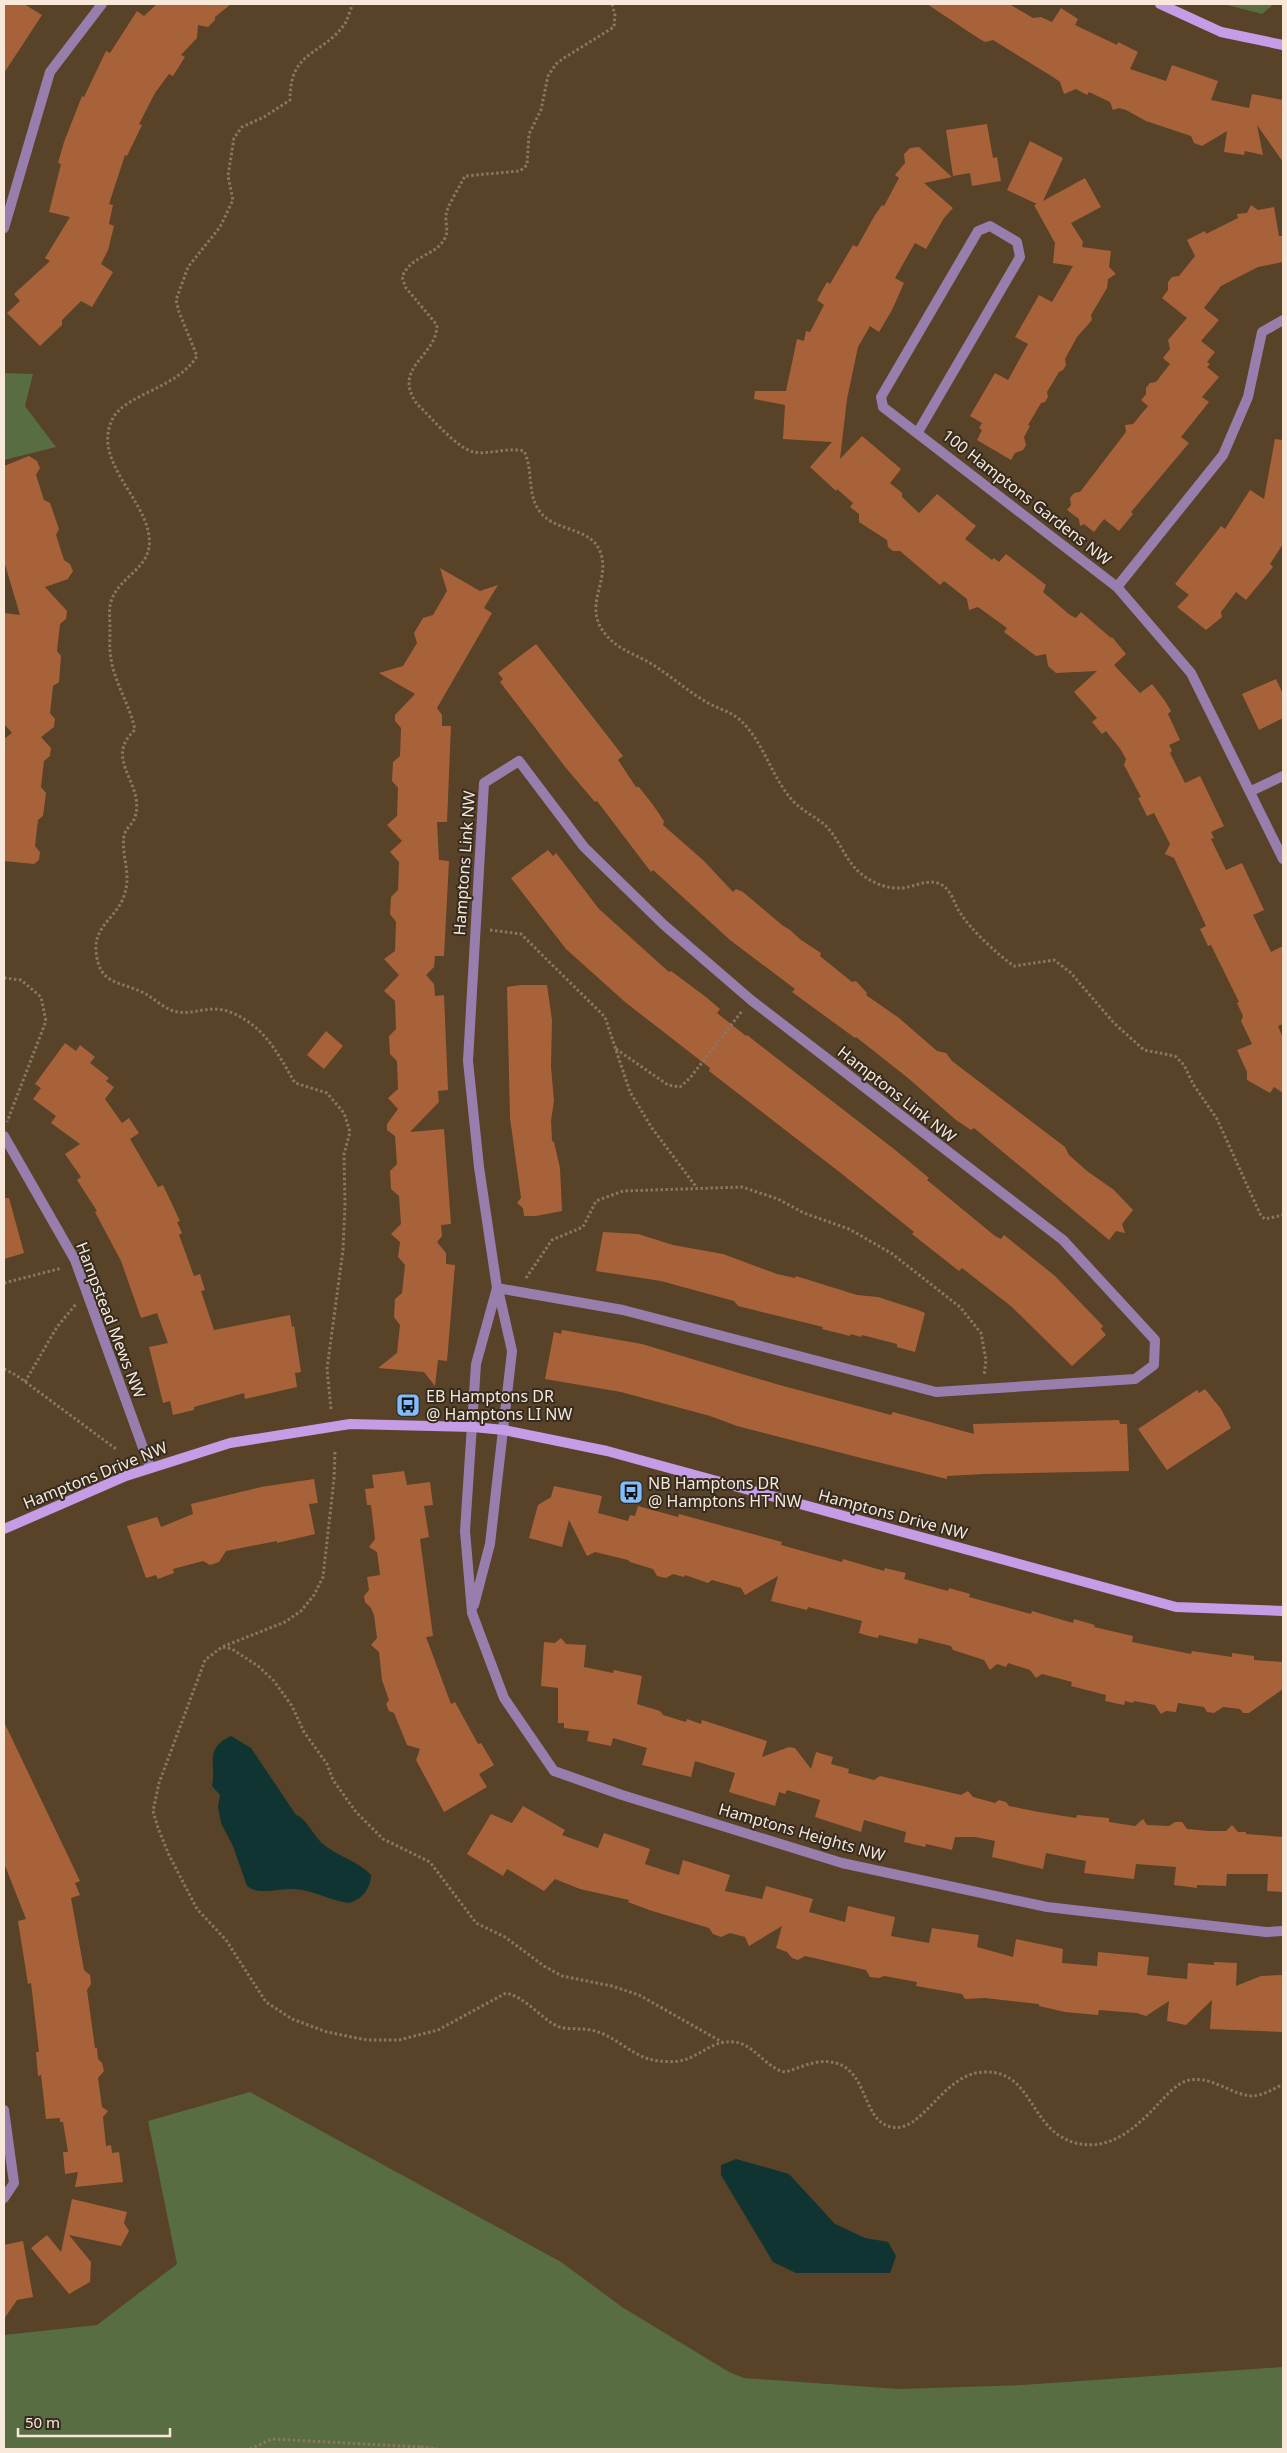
<svg xmlns="http://www.w3.org/2000/svg" width="1287" height="2453" font-family="'Noto Sans',sans-serif">
<style>
.green{fill:#586d42}
.water{fill:#0f3432}
.building{fill:#a8623a}
.lines{fill:none;stroke-linecap:round;stroke-linejoin:round}
.path{stroke:#8b7761;stroke-width:3;stroke-dasharray:2.5 2.5;stroke-linecap:butt}
.street{stroke:#987ead;stroke-width:10}
.secondary{stroke:#c59ce6;stroke-width:10}
.labels{text-anchor:middle;stroke-width:4;stroke-linejoin:round;paint-order:stroke}
.street-label{font-size:16px;fill:#f7e8d9;stroke:#352b1f}
.poi-label{font-size:16px;fill:#f7e8d9;stroke:#352b1f;text-anchor:start}
</style>
<rect width="100%" height="100%" fill="#584228"/>
<path class="green" d="M1223,4h51l-12,10z
M4,373l29,1 -8,32 31,41 -52,13z
M250,2092l311,170 61,45 107,65 15,6 155,11 123,-4 261,-18v82h-1279v-114l93,-10 80,-61 -29,-143z"/>
<path class="water" d="M231,1736l20,12 45,67c10,3 17,20 26,28 14,13 35,17 49,32 0,13 -10,26 -23,28 -19,-3 -35,-13 -54,-14 -16,-1 -34,7 -47,-3l-14,-40 -12,-23 -3,-16 2,-12 -8,-9c5,-21 -9,-37 19,-50z
M736,2159l53,15 46,50 30,14 23,4 8,14 -6,17h-94l-23,-11 -52,-87v-10z"/>
<path class="building" d="M4,4h20l18,11 -38,58z
M157,4h74l-16,13v3l-7,7 -10,-2 -1,13 -16,17 4,2 -12,19 -4,-2 -14,19 -16,31 3,1 -15,31 -2,-1 -16,49 4,1 -4,19 5,2 -6,24 -7,14 12,8 -21,35 -11,-6 -19,19v5l-22,21 -33,-33 13,-12 -6,-7 36,-33 -5,-3 25,-41 -21,-5 12,-48 -3,-1 6,-21 18,-46 2,1 22,-46 4,2 27,-42 7,5z
M927,4h82l24,14 8,-1 11,5 9,-14 17,11 -3,6 42,20 1,-3 20,10 -8,17 36,12 6,-16 46,16 -7,19 38,8 3,-14 31,6v62l-26,-37 6,30 -18,-4 -1,4 -20,-3 3,-21 -25,15 -8,-3 -3,-7 -45,-15 -20,-11 -7,-2 -6,2 -3,-8 -21,-10 -2,3 -11,-6 -12,5 -4,-12 -7,-5 -60,-37 -8,2 -7,-4z
M987,124l6,34 4,-1 4,24 -29,5 -2,-13 -17,3 -7,-46z
M1030,141l33,17 -20,43 42,-23 16,29 -30,16 12,19 -1,5 29,4 -2,16 7,7 -8,5 -1,9 -16,27 1,5 -15,17 -12,22 1,6 -3,5 -4,2 -12,20 1,5 -3,5 -4,1 -13,22 2,1 -6,11 2,8 -3,5 -8,3 -4,7 -34,-20 5,-10 -3,-2 3,-5 -12,-7 25,-43 13,7 20,-36 -13,-7 24,-42 13,7 21,-36 -20,-3 2,-20 -21,-38 3,-1 -30,-14z
M919,147l33,30 -28,6 29,25 -9,10 -18,31 -11,-6 -20,35 9,5 -12,27 -13,22 -9,-6 -12,21 -11,52 -7,60 22,-23 39,33 -11,14 12,10v4l17,16 18,-19 39,32 -11,13 27,21 2,-2 5,4 7,-8 40,31 -3,7 27,23 6,3 5,-6 30,26 1,-1 14,17 -12,11 26,28 12,-9 13,17 6,10 -3,3 12,26 -11,5 3,6 -2,2 15,30 15,-7 24,50 -13,6 3,6 -3,1 15,31 16,-7 22,47 -11,5 18,37 12,-6v78l-5,2 5,12v55l-9,-6 -4,6 -23,-13v-8l-10,-22 15,-6 -11,-23 2,-5 -6,-13 2,-1 -28,-57 -3,1 -8,-17 6,-3 -32,-68 -9,-4 5,-10 -16,-31 -7,3 -9,-18 3,-1 -17,-32 2,-6 -5,-9 -15,-19 -4,3 -10,-12 5,-4 -23,-26 23,-21 -41,2 -8,-7 -2,-12 -10,2 -32,-24 3,-4 -29,-21 -9,3 -2,-11 -23,-18 -4,4 -40,-34h-7l-5,-4 -1,-7 -28,-18v-8l-9,-7 3,-4 -16,-14 -1,2 -26,-24 22,-25 -49,-3 2,-34 -31,-6 1,-8h31l11,-52 7,2 2,-10 4,1 14,-27 -7,-5 10,-18 3,2 23,-39 4,2 18,-32 7,-10 2,1 15,-28 -4,-3 10,-12 -1,-9 6,-6z
M1251,205l7,5 16,-3 5,29h4v26l-25,5 -37,19 -17,22 15,12 -18,21 14,11 -8,10 3,2 -3,3 12,10 -17,20 7,5 -28,35 8,6 -58,69 2,2 -14,17 -15,-12 -10,13 -10,-8 -4,2 -1,-7 -12,-9 4,-5 -1,-7 4,-5 6,-1 46,-60 -1,-7 8,-1 15,-18 -7,-6 5,-6v-6l4,-5 6,-1 14,-18 -7,-6 7,-9 -2,-9 19,-22 -25,-20 6,-8v-8l4,-5 7,-1 16,-20 -8,-16 18,-9 1,3 32,-16 -1,-4 10,-1z
M1275,439l8,1v104l-13,20 3,3 -27,33 -10,-8 -15,20 1,5 -16,13 -29,-23 12,-12 -14,-11 46,-58 4,3 25,-39 14,9z
M29,456l8,5 3,7 -4,7 8,25 6,3 9,26 -3,6 8,25 6,4 3,7 -5,8 -23,8 22,24 -1,8 -6,5 -3,27 4,5 -2,26 -6,4 -3,27 5,6 -1,8 -13,10 10,11 -1,8 -6,5 -3,26 5,6 -3,23 -5,4 -3,26 5,6 -1,8 -5,4 -30,-3v-122l8,-6 -7,-8 -1,-12v-100l16,2 -16,-54v-95z
M440,568l40,23 18,-6 -14,23 8,5 -55,95 5,7v11h9l-4,96h-10l2,38 10,1 -5,95h-9l-1,11 -8,8 8,9 1,12 9,-1 4,95 -10,1 1,11 -29,30 34,-3 7,95 -10,1 1,11 -5,6 9,11v11l9,1 -8,96 -9,-1 -3,26 -11,-14 -46,-4 19,-15 3,-28 -6,-8 1,-18 7,-6 3,-28 -7,-8 2,-15 -9,-8 10,-10 -2,-28 -8,-7 -1,-18 7,-7 -2,-28 -8,-6v-6l11,-15 -10,-11 10,-9 -1,-28 -7,-7 -1,-18 7,-7 -1,-28 -11,-10 15,-16 -15,-16 11,-8 1,-29 -6,-8 1,-17 7,-7 1,-28 -9,-10 12,-11 -15,-16 10,-9 1,-28 -6,-7 1,-19 7,-6 1,-28 -6,-7v-6l20,-21 -36,-21 24,-7 14,-23 -3,-10 9,-15 10,-3 14,-24z
M536,644l87,112 -5,4 18,27h3l14,18 11,16 -1,4 41,36 29,31 3,-3 7,3 39,33 8,5 11,10 20,13 -1,3 32,26 4,-1 11,12 -1,2 33,23 38,33 9,2 6,8 113,86 4,8 18,16 27,19 19,20 -11,14 3,9 -9,-2 -7,9 -135,-112 -3,2 -15,-10 -48,-42 -52,-41 -1,1 -63,-46 3,-3 -65,-49 -77,-70 -2,2 -54,-71 -2,1 -29,-34 -66,-86 3,-3 -5,-6z
M1276,679l7,15v24l-24,12 -17,-36z
M548,850l5,6 3,-3 43,56 70,63 2,-1 35,26 14,12 -3,4 29,23 1,-1 14,11 133,103 35,29 -2,2 68,56 6,3 3,-4 51,41 48,50 -2,3 5,6 -34,31 -60,-59 -50,-39 -3,3 -47,-37 2,-2 -72,-58 -133,-103 1,-3 -85,-66 -59,-53 -55,-71z
M521,985h26l5,35 -1,47 3,34 -3,20 1,20 2,1 6,26 2,43 -26,5h-12l-1,-8 -6,-5 4,-5 -11,-80 -3,-131z
M326,1031l17,15 -19,23 -17,-14z
M65,1043l11,8 4,-6 15,12 -5,6 19,15 -3,3 8,6 -9,12 17,24 7,-5 10,15 -9,6 28,48 5,-2 17,36 -3,1 5,11 -3,2 15,41 6,-2 5,16 -4,1 13,39 76,-15 2,12 2,-1 7,46 -6,1 2,14 -52,12 -1,-6 -50,14v3l-21,5 -3,-14 -7,2 -14,-56 19,-4 -11,-30 -16,5 -20,-57 -26,-49 2,-1 -20,-31 4,-3 -16,-23 15,-10 -29,-21 5,-7 -23,-17 8,-11 -6,-4z
M4,1198h5l15,55 -20,6z
M603,1232l35,2 35,11 50,9 54,20 18,4 1,-2 61,19 21,2 40,13 7,3 -10,39 -18,-5v-3l-35,-9 -1,2 -10,-3 -1,2 -28,-7 1,-2 -85,-21 -4,-5 -73,-20 -65,-10z
M562,1330l80,14 134,40 115,31 2,-3 81,22 -1,-10 146,-4 1,4h7l2,47 -146,3 -36,2v3l-82,-20 -128,-33 -27,-10 -89,-24 -76,-13 9,-47 7,2z
M1205,1389l16,20 10,19 -64,42 -29,-41 59,-39 2,3z
M404,1471l3,14 23,-3 3,23 -9,1 5,31 -9,2 13,97 -7,1 25,67 4,-2 23,42 3,-1 13,22 -15,9 8,13 -43,25 -28,-52 4,-11 -13,-4 -13,-32 -5,-2 -3,-7 3,-4 -7,-20 -3,-28 -8,-7 6,-7 -3,-23 -3,-7 -6,-6 -1,-6 5,-6 -2,-13 13,-2 -3,-23 -8,-5 6,-8 -4,-34h-4l-2,-16 9,-1 -2,-13z
M314,1479l4,24 -9,1 6,30 -38,9v-2l-51,10 -7,11 -9,3 -7,-4 -30,8 1,4 -16,6 -2,-4 -10,3 -19,-52 30,-9 4,10 32,-13 -2,-10 70,-17z
M554,1486l48,10 -4,17 30,8 2,-6 5,1 3,-10 40,11 1,-3 103,28 -1,3 61,17 1,-3 41,12 1,-3 21,5 -2,6 44,12 1,-3 21,6 -1,3 62,17 1,-3 41,12 1,-4 21,6 -1,2 39,9 -1,6 59,12 1,-3 40,6v-4l22,3v4l29,2v27l-34,24h-6l-3,-4 -17,-2 -9,6 -7,-1 -3,-5 -26,-4 -2,9 -10,-1 -5,3 -6,-9 -21,-4 -1,2 -8,-2 -1,4 -19,-4 1,-6 -35,-9 1,-4 -30,-8 -6,4 -6,-8 -22,-7 -2,4 -9,-3 -7,6 -6,-10 -31,-10 -2,-4 -32,-8 -2,6 -38,-9 -1,3 -9,-2 -10,-3 3,-12 -54,-14 -1,3 -36,-9 7,-25 -33,19 -4,-7 -29,-8 -4,3 -23,-8 -1,2 -11,-3 -7,4 -9,-2 -4,-7 -23,-7 -2,-2 -33,-8 -8,4 -18,-36 -7,27 -33,-9 9,-33 13,-8z
M561,1638l5,6 20,1 -2,22 29,6 1,-3 28,6 -5,28 23,7 3,4 23,7 1,-3 14,5 1,-4 65,21 -5,16 27,-10 6,1 16,21 5,-17 17,5 -2,7 18,5 -1,4 26,7 6,-4 81,19 7,-4 5,6 22,6 4,-3 7,2 3,4 30,6 37,6 1,-3 32,3v4l26,4 8,-7 4,6 22,1 6,-4h7l5,7 22,2h17l6,-6 6,7h8v2l37,3v55l-16,-1 1,-17h-41l-1,12 -29,-1v3l-23,-3 2,-18 -40,-3 -2,15 -50,-6 2,-12 -40,-8 -3,16 -51,-12 3,-16 -20,-4h-20l-3,13 -26,-6 -1,3 -21,-5 2,-10 -42,-12 -3,12 -46,-15 5,-17 -33,-10 -2,4 -6,-2 -4,14 -46,-14 6,-19 -40,-12 -4,16 -49,-12 5,-17 -34,-10 -2,8 -24,-5 2,-10 -25,-3v-5h-6v-35l-17,-2 3,-44 11,1z
M4,1722l76,159 -5,2 5,12 -9,3 13,72 6,5 1,9 -4,6 8,58h2l1,11 4,4 2,8 -6,7 4,29 6,4 -5,6 3,29 5,-1 1,8 7,-1 4,30 -48,5 3,-15 -13,2 -2,-22h5l-5,-30h-3v-4l-14,1 -5,-44 -3,1 -2,-24h3l-8,-69 -3,1 -10,-63 8,-2 -22,-56z
M523,1806l42,24 -3,5 36,13 6,-15 46,16 -5,15 21,7 13,4 4,-15 47,15 -5,16 37,8 4,-13 47,13 -4,13 36,10 3,-16 47,11 -4,19 38,7 3,-15 47,7 -2,12 36,10 3,-18 47,10 -1,14 35,3 1,-14 51,5 -2,18 40,4 1,-16 26,2v-3l23,1 -1,23 25,-10 22,-1v57l-73,-3 2,-29 -26,25 -19,-4 2,-20 -23,15 -9,-3 -38,-3 -1,5 -33,-3 -26,-6v-2l-54,-6 -20,1 -3,-5 -46,-8 1,-4 -33,-6 -5,2 -9,-1 -4,-7 -61,-14 -7,4 -6,-2 -5,-6 -11,-4 6,-22 -33,20 -4,-9 -15,-4 -9,4 -8,-3 -4,-6 -60,-18 -21,-8 1,-2 -49,-11 -25,-10 -11,12 -37,-22 -4,7 -36,-22 24,-40 21,9z
M72,2199l55,13 -3,11 5,8 -8,15 -52,-11 22,27 -1,20 -21,12 -38,-46 16,-13 14,17z
M23,2241l10,56 -16,3 -13,19v-74z"/>
<g class="lines">
<path class="path" d="M612,4l3,11 -1,12 -50,31 -8,6 -8,12 -7,34 -12,24 -2,31 -7,6 -55,5c-5,10 -18,30 -19,39 -1,9 3,15 -1,23 -10,19 -33,16 -43,39l4,11 31,37c0,32 -46,42 -20,79 14,13 39,44 57,48 15,3 33,-5 50,-1 10,20 2,44 17,62 15,19 52,14 60,41 9,29 -20,53 6,82 12,14 28,18 43,27 20,12 37,28 58,40 11,6 21,8 31,16 24,21 32,57 53,81 10,11 24,17 34,26 12,12 18,30 29,42 11,12 29,21 45,20 14,0 28,-11 42,-3 11,7 12,20 19,29 10,16 37,41 53,52l40,-6 16,12 44,51 30,27 31,6 9,9 9,19 24,35 44,97 4,3 18,-4
M490,930l31,4 84,83 25,75 22,36 45,60
M4,978l17,2 20,17 5,24 -39,101
M616,1049l52,36 12,2 10,-9 52,-67
M526,1278l26,-38 31,-13 13,-26 27,-10 119,-4 36,12 26,14 45,16 42,24 69,54 21,26 5,27 -2,16
M4,1283l58,-15
M4,1369l12,6 100,74
M25,1382l32,-55 19,-23
M331,1409l-4,-40 16,-119 2,-45 -1,-51 6,-22 -6,-19 -17,-20 -32,-10c-17,-29 -30,-57 -65,-71 -20,-8 -36,3 -52,0 -14,-2 -23,-14 -36,-20 -23,-11 -43,-7 -46,-41 -2,-25 21,-34 28,-55 8,-23 -3,-39 0,-60 1,-7 9,-12 11,-19 11,-33 -33,-58 0,-87 -5,-25 -20,-46 -24,-71 -2,-10 -1,-21 -1,-31 0,-7 -1,-15 0,-22 5,-30 44,-36 39,-70 -5,-39 -58,-77 -36,-118 13,-24 65,-30 84,-62l-18,-44 -3,-12 12,-33 32,-40 13,-27 -5,-24 6,-38 8,-11 22,-10 26,-17c0,-50 30,-43 54,-75 4,-6 6,-15 9,-21
M335,1452l-1,27 -11,98 -9,18 -13,16 -16,11 -63,25 -17,13 -46,123 -6,28 5,17 11,27 28,54 29,31 40,62 26,17 35,13 40,8h32l39,-10 68,-37c21,5 33,24 51,33 12,5 26,1 38,5 19,5 36,23 54,28 11,3 27,4 38,0 16,-6 28,-19 46,-17 21,1 32,26 52,30 11,-3 21,-8 33,-10 53,-6 40,58 73,65 32,7 52,-55 94,-55 49,-1 44,59 91,71 35,9 62,-17 84,-41 8,-8 18,-20 30,-22 22,-4 40,14 61,16 11,0 23,-7 32,-12
M223,1647l9,2 26,17 16,15 18,25 12,26 23,32 6,16 23,32 27,27 47,23 46,61 29,14 39,29 18,10 50,10 27,9 83,47
M421,2447l16,2
M250,2449l22,-10 149,8v2"/>
<path class="street" d="M4,228l46,-156 52,-68
M918,432l102,-175 -3,-15 -27,-16 -12,5 -97,166 2,10 234,180 74,86 92,186
M1117,587l106,-132 25,-58 14,-65 21,-12
M519,761l65,86 80,78 87,75 312,240 92,100 -1,25 -19,14 -199,13 -313,-82 -126,-22 -18,-121 -11,-106 16,-278z
M1251,791l32,-15
M4,1136l71,124 75,207
M497,1288l-21,76 -11,167 7,82 32,85 50,73 68,24 220,68 205,44 219,25 17,-1
M474,1605l16,-61 22,-193 -14,-62
M4,2110l10,73 -10,15"/>
<path class="secondary" d="M1160,4l61,28 62,13
M4,1529l122,-53 104,-33 120,-19 123,3 31,3 103,21 569,156 107,4"/>
</g>
<defs>
<g id="bus-square" transform="scale(1.25)"><rect x="-9" y="-9" width="18" height="18" rx="4" fill="#80bdfa" stroke="#352b1f"/><path d="M-5-6H5V4H4V6H2V4H-2V6H-4V4H-5ZM-3.5-4V0h7V-4ZM-3.5 1.2v1.5H-2V1.2ZM2 1.2v1.5H3.5V1.2Z" fill="#111"/></g>
</defs>
<g fill-rule="evenodd">
<use href="#bus-square" x="408" y="1405"/>
<use href="#bus-square" x="631" y="1492"/>
</g>
<g class="labels">
<g class="street-label">
<text transform="translate(1027 497) rotate(38)" y="6">100 Hamptons Gardens NW</text>
<text transform="translate(464 863) rotate(-86)" y="6">Hamptons Link NW</text>
<text transform="translate(897 1094) rotate(38)" y="6">Hamptons Link NW</text>
<text transform="translate(111 1320) rotate(69)" y="6">Hampstead Mews NW</text>
<text transform="translate(95 1475) rotate(-22)" y="6">Hamptons Drive NW</text>
<text transform="translate(893 1514) rotate(15)" y="6">Hamptons Drive NW</text>
<text transform="translate(802 1832) rotate(16)" y="6">Hamptons Heights NW</text>
</g>
<g class="poi-label">
<text x="426" y="1402">EB Hamptons DR<tspan x="426" dy="18">@ Hamptons LI NW</tspan></text>
<text x="648" y="1489">NB Hamptons DR<tspan x="648" dy="18">@ Hamptons HT NW</tspan></text>
</g>
</g>
<rect width="1287" height="2453" fill="none" stroke="#f7e8d9" stroke-width="10"/>
<path d="M18 2428v8h152v-8" fill="none" stroke="#f7e8d9" stroke-width="2.5"/>
<text x="25" y="2428" font-size="15" fill="#f7e8d9" stroke="#352b1f" stroke-width="4" paint-order="stroke">50 m</text>
</svg>
